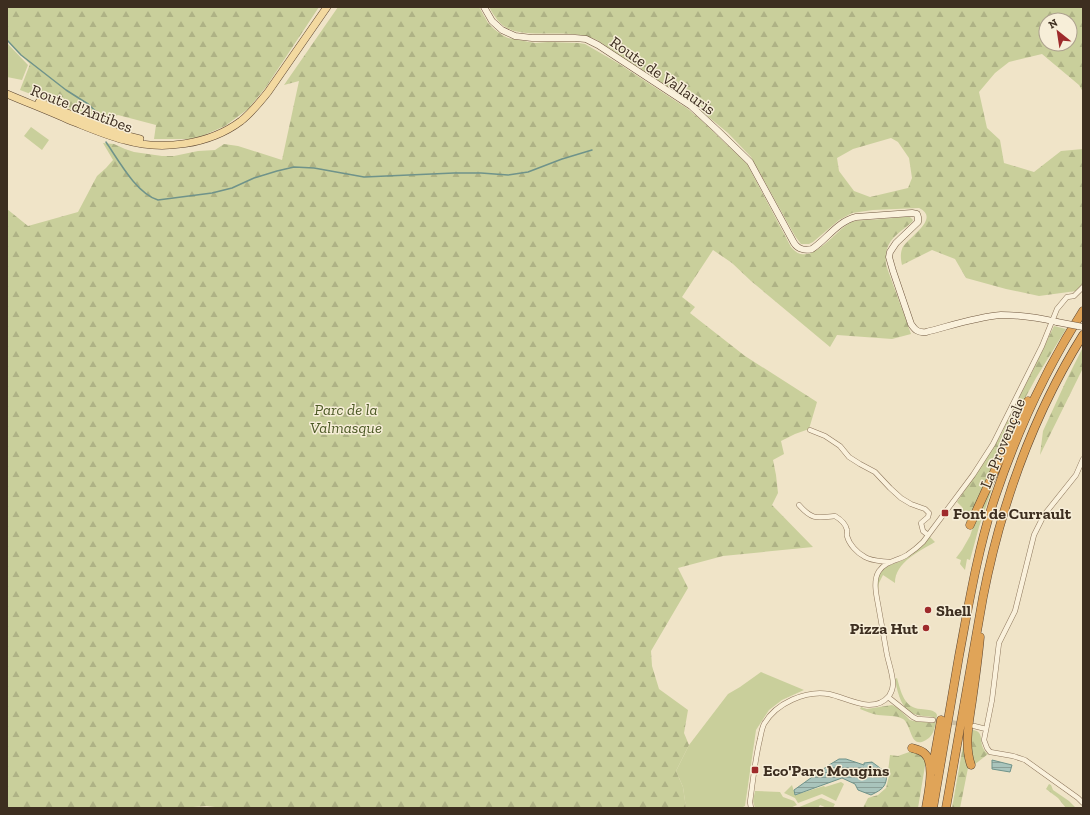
<svg xmlns="http://www.w3.org/2000/svg" width="1090" height="815" font-family="'Zilla Slab',serif">
<style>
.green{fill:#c9cf9b}
.forest{fill:url(#forest-firs);fill-rule:evenodd}
.water{fill:url(#water-rules);stroke:#6f938a}
.lines{fill:none;stroke-linecap:round;stroke-linejoin:round}
.stream{stroke:#6f938a;stroke-width:1.5}
.minor-tunnel{stroke:#ccc0a6;stroke-width:4.5;stroke-dasharray:4.5 2;stroke-linecap:butt}
.minor-casing{stroke:#8d765c;stroke-width:5.5}
.secondary-casing{stroke:#6f573f;stroke-width:7}
.primary-casing{stroke:#5b4430;stroke-width:8}
.motorway-casing{stroke:#5b4430;stroke-width:9}
.minor{stroke:#faf1dc;stroke-width:4.5}
.secondary{stroke:#faf1dc;stroke-width:6}
.primary{stroke:#f3d9a0;stroke-width:7}
.motorway{stroke:#e0a458;stroke-width:8}
.secondary-bridge-casing{stroke:#6f573f;stroke-width:7;stroke-linecap:butt}
.secondary-bridge{stroke:#faf1dc;stroke-width:6}
.poi-dot{fill:#9e2a2b;stroke:#f7eed8;stroke-width:1.5}
.labels{text-anchor:middle;stroke-width:3;stroke-linejoin:round;paint-order:stroke}
.street-label{font-size:16px;fill:#3d2e20;stroke:#f7eed8}
.park-label{font-size:16px;font-style:italic;fill:#4d5a26;stroke:#f7eed8}
.poi-label{font-size:16px;font-weight:bold;fill:#3d2e20;stroke:#f7eed8;text-anchor:start}
</style>
<defs>
<pattern id="forest-firs" width="22" height="20" patternUnits="userSpaceOnUse"><rect width="22" height="20" fill="#c9cf9b"/><path d="M5 1l3.5 6h-7zM16 11l3.5 6h-7z" fill="#aeb285"/></pattern>
<pattern id="water-rules" width="6" height="5" patternUnits="userSpaceOnUse"><rect width="6" height="5" fill="#a9c4bc"/><path d="M0 2.5h6" fill="none" stroke="#8ba098"/></pattern>
</defs>
<rect width="100%" height="100%" fill="#f0e4c8"/>
<path class="green" d="M7,43l21,22 -6,15 -15,-3z
M31,127l18,13 -7,10 -18,-14z
M993,483h1l-15,44 -9,33 -3,-1 -2,11 -5,-6 1,-4 -5,-2 6,-8 8,-14 5,-15z
M930,537l5,5c-15,9 -40,20 -40,41l-12,-8 -4,8 -1,7c-4,-27 15,-23 31,-33 8,-5 15,-13 21,-20z
M761,672l43,18 -22,10 -13,10 -13,20 -11,76 -4,2h-55l-3,-21 -7,-16 13,-26 39,-51 12,-7z
M841,782l3,2 -8,17 -14,-7 -24,9 -3,-5 -11,-5 8,-8 3,10 29,-9 1,1z
M755,791l25,1 3,5 11,4 3,4 -7,3h-35l-2,-7z
M821,798l14,6 -2,4h-6l-7,-3 -2,3h-21z"/>
<path class="forest" d="M7,7h312l-53,80 -18,22 -23,17 -23,10 -12,3h-36l2,-14 -38,-10 -18,5 -80,-30 10,-26 -23,-24z
M338,7h141l9,16 6,6 8,6 6,3 27,5 13,-1 31,1 6,1 31,18 72,47 14,12 45,43 44,83c19,24 44,-18 61,-25 6,-2 13,-2 19,-2 11,-1 22,-2 34,-3h5l3,3 -1,2c-16,14 -28,18 -26,43l25,69 -19,5 -55,-4 -7,12 -79,-66 -19,-18 -19,-13 -31,47 13,10 -5,6 55,43 72,46 -8,27 -14,5 -14,7 3,13 -11,6 3,15 2,18 -6,12 41,42 -90,9 -45,12 10,20 -37,63 1,15 7,23 29,21 -4,23 5,12 -13,26 7,16 3,21h-463l-16,-2 -28,2h-172v-599l21,17 50,-14 19,-36 9,-8 7,-8 -10,-17 11,1 11,5 9,3 28,4h12l24,-5 17,-1 9,-6 14,2 44,14 17,-79 -15,4z
M489,7h594v85l-4,-7 -37,-31 -33,8 -14,11 -16,19 8,36 13,12 4,23 30,9 27,-21 22,-2v134l-7,8 -37,5 -33,-7 -40,-11 -11,-19 -23,-9 -30,15c-1,-5 -2,-10 0,-16 4,-11 40,-30 17,-41l-46,2 -21,3 -13,7 -26,22 -4,2h-8l-6,-8 -44,-79 -23,-24 -40,-33 -91,-60c-23,-10 -45,-5 -70,-7 -6,-1 -12,-1 -18,-4 -9,-4 -15,-13 -20,-22zM1046,20h24v24h-24zM891,138l7,4 11,16 3,20 -4,10 -38,9 -16,-6 -15,-20 -2,-13 16,-9z
M1054,326l12,3 -30,49 -19,35 -49,110 -9,-10 3,-6 -5,-5 33,-49 12,-20 14,-31 14,-26z
M1083,347v21l-43,87 3,-24 23,-50z
M897,678c4,14 7,30 24,31 6,1 10,0 15,4l1,2c-2,10 -2,20 -11,25 -16,10 -14,-15 -23,-21 -7,-4 -17,-3 -25,-4 -6,-1 -12,-4 -18,-6l1,-2 6,2 25,-4 6,3 12,12 4,1 19,2v-6c-6,-1 -13,-1 -19,-3 -13,-4 -17,-24 -19,-35z
M972,730c15,1 4,15 16,24l-14,11 -4,-9z
M963,746h1l4,22 -8,40h-8z
M912,751l11,3 2,8v4l-7,42h-55l5,-10 10,-3 8,-7 3,-12 -1,-4 2,-17 8,1z
M1049,784l2,1 2,5 16,11 7,7h-10l-8,-10 -12,-9z"/>
<path class="water" d="M839,759h7l18,6v-2l8,-1 8,6 7,6c-1,13 -4,15 -16,21l-13,-5 -3,-6 -13,-6 -47,17 -1,-5 35,-25z
M992,760l20,5 -2,7 -18,-3z"/>
<g class="lines">
<path class="stream" d="M7,40l14,15 45,35 22,14 16,15
M106,142c13,19 30,51 52,58l54,-7 20,-5 22,-10 23,-7 17,-4 20,1 50,9 90,-4h27l27,2 20,-3 34,-13 30,-9"/>
<path class="minor-tunnel" d="M933,720l30,4"/>
<g class="minor-casing">
<path id="minor" d="M810,430l15,6 15,10 9,11 11,7 15,8 15,16 11,10 10,6 14,5 4,4 -1,4 -7,6 2,8 5,4
M1083,459l-7,16 -32,40 -10,20 -19,76 -16,32 -7,57 -8,40 3,8 3,4 23,4 12,4 53,38 5,5
M799,505c13,15 18,13 36,11 5,3 11,8 12,14 1,2 -1,4 0,6 2,8 10,17 18,21 6,4 17,4 24,5
M888,697l25,20 4,2 16,1
M974,726l12,3
M751,808l-1,-6c3,-21 5,-43 10,-63 1,-5 2,-11 4,-15 12,-21 42,-34 65,-30 19,4 44,21 60,2 2,-3 4,-8 4,-12 0,-9 -4,-20 -6,-29 -3,-17 -6,-34 -9,-51 -2,-10 -5,-24 1,-33 7,-10 18,-10 28,-16 6,-4 11,-8 16,-13l50,-67 20,-31 49,-98 13,-32 2,-5 10,-12 7,-1 9,-9"/>
</g>
<g class="secondary-casing">
<path id="secondary" d="M484,7l8,14 10,9 13,6 17,2h43l11,1 12,6 93,61 26,24 33,32 44,81c4,6 11,8 18,6 15,-10 26,-28 44,-32l56,-4 5,1 1,3v5l-22,21 -6,9 -1,5 4,14 18,53c4,6 7,9 15,8 24,-6 50,-15 75,-17 19,0 38,3 56,7"/>
</g>
<g class="primary-casing">
<path id="primary" d="M7,94c21,9 42,17 62,26 18,7 36,15 55,20 38,11 85,5 117,-19 10,-8 19,-19 27,-29l59,-85
M39,102l85,33 16,4"/>
</g>
<g class="motorway-casing">
<path id="motorway" d="M970,525l51,-112 7,-12
M912,748c4,1 9,2 12,5 12,10 4,41 2,55
M971,765c-7,-20 -2,-43 1,-64 3,-21 6,-42 8,-64
M932,771l9,-51
M933,808c9,-51 17,-101 26,-152 10,-53 19,-108 36,-159 22,-65 51,-129 88,-186
M946,808l37,-211c18,-92 50,-182 100,-262"/>
</g>
<use href="#minor" class="minor"/>
<use href="#secondary" class="secondary"/>
<use href="#primary" class="primary"/>
<use href="#motorway" class="motorway"/>
<g class="secondary-bridge-casing">
<path id="secondary-bridge" d="M1057,322l26,5"/>
</g>
<use href="#secondary-bridge" class="secondary-bridge"/>
</g>
<g class="poi-dot">
<rect x="941" y="509" width="8" height="8" rx="2"/>
<circle cx="928" cy="610" r="4"/>
<circle cx="926" cy="628" r="4"/>
<rect x="751" y="766" width="8" height="8" rx="2"/>
</g>
<g class="labels">
<g class="street-label">
<text transform="translate(663 75) rotate(35)" y="6">Route de Vallauris</text>
<text transform="translate(82 108) rotate(21)" y="6">Route d'Antibes</text>
<text transform="translate(1002 443) rotate(-68)" y="6">La Provençale</text>
</g>
<g class="park-label">
<text x="346" y="415">Parc de la<tspan x="346" dy="18">Valmasque</tspan></text>
</g>
<g class="poi-label">
<text x="953" y="519">Font de Currault</text>
<text x="936" y="616">Shell</text>
<text x="918" y="634" text-anchor="end">Pizza Hut</text>
<text x="763" y="776">Eco'Parc Mougins</text>
</g>
</g>
<rect width="1090" height="815" fill="none" stroke="#3d2e20" stroke-width="16"/>
<g transform="translate(1058 32) rotate(330)"><circle r="19" fill="#f7eed8" stroke="#ada18e"/>
<path d="M0-3L7 15L0 10L-7 15Z" fill="#9e2a2b"/>
<text y="-6" font-size="11" font-weight="bold" text-anchor="middle" fill="#3d2e20">N</text>
</g>
</svg>
